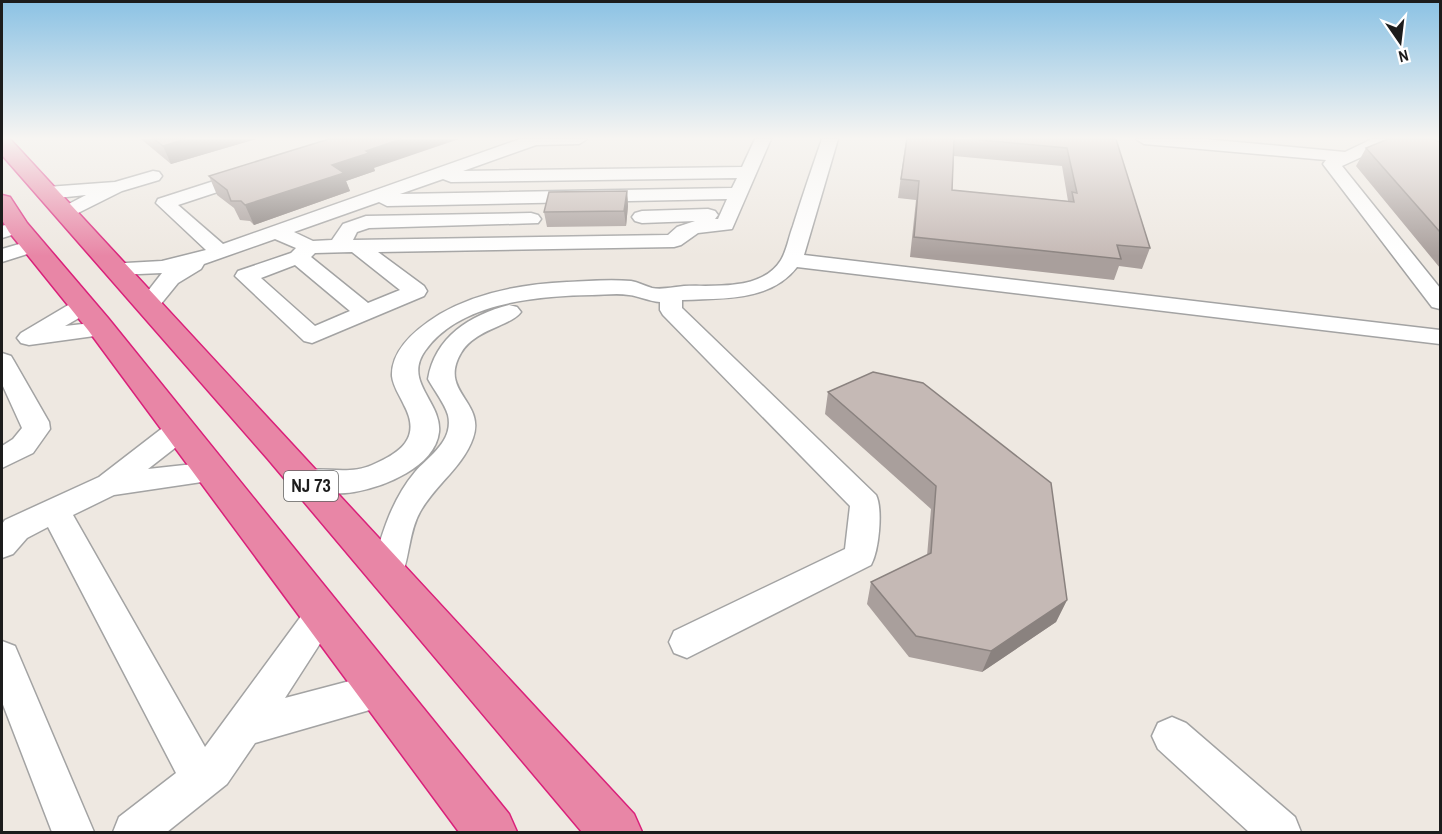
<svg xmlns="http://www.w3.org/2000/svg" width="1442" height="834" font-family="'Archivo Narrow',sans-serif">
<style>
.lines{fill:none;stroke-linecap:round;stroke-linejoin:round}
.minor-casing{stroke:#a3a3a3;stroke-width:3}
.highway-casing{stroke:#da207a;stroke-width:3}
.minor{fill:#fff;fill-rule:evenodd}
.highway{fill:#e886a6;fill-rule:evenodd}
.wall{fill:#a99f9c;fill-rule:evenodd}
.shaded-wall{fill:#8a827f}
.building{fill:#c5b9b5;stroke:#8a827f;stroke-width:1.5}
.labels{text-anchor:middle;stroke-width:4.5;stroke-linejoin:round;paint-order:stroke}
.shield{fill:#fff;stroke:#606060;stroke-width:1.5}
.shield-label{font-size:18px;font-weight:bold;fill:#1c1c1c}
</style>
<rect width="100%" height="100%" fill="#eee8e1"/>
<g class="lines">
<g class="minor-casing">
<path id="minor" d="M520,139h67l-8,5 -43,1 -73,26 279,-4 13,-28h16l-39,90 -34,4 -17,12 -7,2 -296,5 46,34 3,5 -3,5 -112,47 -8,-2 -69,-65 3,-5 53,-18 5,-5 -21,-9 -71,25 -3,5 -23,14 -22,27 -8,2 -8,-2 -3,-5 25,-32 -46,2 -8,-1 -3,-5 3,-5 54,-3 44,-11 -50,-47 2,-4 84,-27h12l3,4 -3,4 -76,25 45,39zM737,178l-5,10 -332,6 43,-15 8,3zM727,199l-9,20h-3l3,-4 -3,-4 -7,-2 -66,2 -7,2 -3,4 3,4 7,2 53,-2 -18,6 -9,8 -315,5 4,-8 12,-4 169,-5 3,-4 -3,-4 -7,-2 -165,3 -23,8 -11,16 -19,1 -19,-9 85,-30 8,4zM352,252l48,38 -32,13 -57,-46 4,-4zM295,265l55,46 -35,15 -54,-48z
M822,139h16l-34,116 636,75v14l-643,-77c-27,35 -75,31 -115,33v8l194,187c7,14 3,56 -5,70l-184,93 -13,-5 -5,-11 5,-11 171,-82 5,-43 -187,-191 -3,-5v-8c-12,-1 -21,-6 -31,-7 -12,-2 -25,0 -37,0 -54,1 -133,7 -167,56 -22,31 17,51 14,81 -4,35 -55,55 -85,60 -18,3 -40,1 -58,-4l-5,-8 5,-8c24,-7 51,4 76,-7 28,-12 50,-27 32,-60 -4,-9 -11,-19 -12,-29 -1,-28 27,-49 48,-62 38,-22 84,-30 127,-32 20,-1 43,-3 64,-1 7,1 14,5 21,7 10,2 22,-1 32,-2 31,-1 78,5 97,-26 6,-10 8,-24 12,-34 9,-29 19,-58 29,-87z
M1136,139h68l141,13 27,-13h22l-2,4 -50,23 98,122v21l-8,-2 -106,-139 -3,-4 3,-4 -182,-16z
M153,171l6,1 3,4 -3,4 -37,11 -56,28 -7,-2 -3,-4 3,-4 27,-14 -39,4 -7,-2 -2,-4 2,-4 7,-2 68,-5z
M18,221l7,2 3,4 -3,4 -23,7v-12z
M33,240l7,2 3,4 -3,4 -38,12v-13z
M83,299l8,2 3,5 -3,5 -26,15 36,-4 8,2 4,5 -4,5 -80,11 -8,-2 -4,-5 4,-5 54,-32z
M509,305l8,2 4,5c-10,14 -46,17 -60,41 -23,39 25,48 12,85 -10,29 -38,47 -53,74 -12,21 -10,49 -21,70l-12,4 -12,-4 -4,-9c10,-36 19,-71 44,-101 14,-16 39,-31 33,-57 -3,-11 -14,-25 -20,-36 7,-42 42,-64 81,-74z
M2,353l9,3 3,5 35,61 1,7 -17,24 -31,15v-22l11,-7 9,-11 -20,-44z
M179,421l10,2 4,7 -4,7 -41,32 64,-7 10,3 5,7 -5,7 -108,16 -41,20 132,232 105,-143 12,-5 12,5 5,10 -54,84 95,-25 13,5 6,12 -6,12 -13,5 -125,36 -28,41 -60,48h-54l6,-15 57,-44 -128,-246 -21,11 -14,16 -11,4v-34l3,-4 94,-43 70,-54z
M2,641l13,5 79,186h-42l-50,-130z
M1172,717l14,6 109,94 6,15h-52l-91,-83 -6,-13 6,-13z"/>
</g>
<g class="highway-casing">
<path id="highway" d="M2,139h8l624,675 8,18h-60l-315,-374 -265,-303z
M2,195l8,2 17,26 81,95 401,496 8,18h-58l-371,-502 -79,-98 -7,-12z"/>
</g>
<use href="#minor" class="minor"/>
<use href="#highway" class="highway"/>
</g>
<path class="wall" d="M141,139h115l-85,25z
M906,139h210l34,109 -8,21 -23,-3 -5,14 -204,-23 6,-57 -18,-2zM954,156l108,10 6,35 -116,-11z
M1440,142v126l-84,-102 10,-18z
M374,168l1,3 -29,10 4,10 -96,34 -4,-4 -10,-1 -6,-12 -17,-13 -8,-19z
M627,191l1,15 -2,20 -79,1 -3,-15z
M828,392l239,208 -11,22 -74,50 -73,-15 -42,-53 4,-22 56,-26 4,-47 -106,-95z"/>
<path class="shaded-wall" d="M186,139h70l-85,25 -8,-18z
M401,139h58l-85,29 1,3 -29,10 4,10 -96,34 -9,-20 87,-40 34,-14z
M627,191l1,15 -2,20 -2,-15z
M1067,600l-11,22 -74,50 9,-21z"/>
<path class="building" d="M154,139h32l-23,7z
M329,139h72l-35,12 3,2 -37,12 12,8 -99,32 -4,-4h-10l-4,-11 -18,-14z
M907,139h47l-2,51 122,12 -2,-10 5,1 -10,-45 -96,-9h145l34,109 -33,-3 4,14 -207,-22 5,-56 -18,-2z
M1388,139h44l8,3v90l-74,-84z
M627,191l-3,20 -80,1 5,-20z
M873,372l50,11 128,100 16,117 -76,51 -75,-15 -45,-54 60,-29 5,-67 -108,-94z"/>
<linearGradient id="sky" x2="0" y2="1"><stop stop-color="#8bc2e4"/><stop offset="0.54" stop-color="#f7f5f2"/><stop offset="1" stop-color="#f7f5f2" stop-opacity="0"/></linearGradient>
<rect width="1442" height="256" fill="url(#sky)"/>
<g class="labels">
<rect class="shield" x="284" y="471" width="54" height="30" rx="4.5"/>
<g class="shield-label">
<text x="311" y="492">NJ 73</text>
</g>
</g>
<rect width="1442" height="834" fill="none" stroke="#1c1c1c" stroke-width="6"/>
<g transform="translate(1400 42) rotate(166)" stroke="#ffffff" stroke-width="4.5" paint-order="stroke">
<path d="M0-4.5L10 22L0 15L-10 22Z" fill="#1c1c1c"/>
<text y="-9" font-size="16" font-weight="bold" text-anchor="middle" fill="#1c1c1c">N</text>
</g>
</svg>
